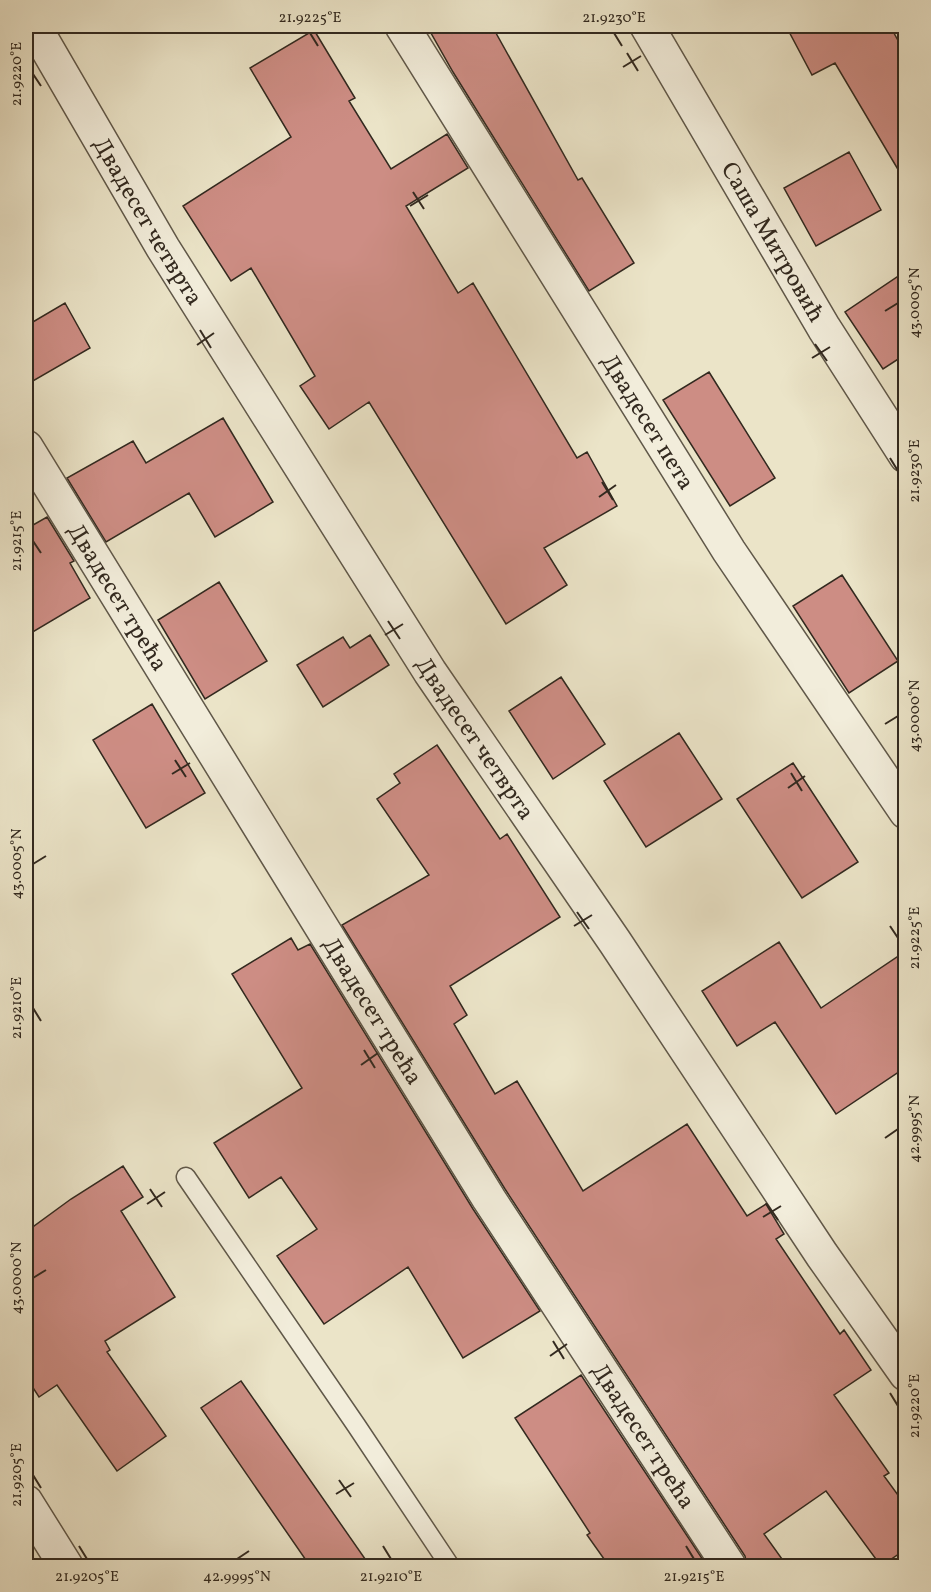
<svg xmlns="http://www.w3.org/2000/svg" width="931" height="1592" font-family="Vollkorn,serif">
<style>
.building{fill:#cd8d84;stroke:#32291f;stroke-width:1.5}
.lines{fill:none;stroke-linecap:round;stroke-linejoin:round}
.service-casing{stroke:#605849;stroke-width:21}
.minor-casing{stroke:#605849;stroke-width:36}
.service{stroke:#f2eddb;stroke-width:18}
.minor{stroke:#f2eddb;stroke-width:33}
.ticks{fill:none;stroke:#32291f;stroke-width:2}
.labels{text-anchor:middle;stroke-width:6;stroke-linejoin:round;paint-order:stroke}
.street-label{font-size:24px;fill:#32291f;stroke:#f2eddb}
.neatline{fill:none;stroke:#32291f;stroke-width:2}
.ticks-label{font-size:15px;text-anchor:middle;fill:#32291f}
</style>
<rect width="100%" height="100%" fill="#ebe4c8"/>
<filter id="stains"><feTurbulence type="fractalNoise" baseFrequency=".00333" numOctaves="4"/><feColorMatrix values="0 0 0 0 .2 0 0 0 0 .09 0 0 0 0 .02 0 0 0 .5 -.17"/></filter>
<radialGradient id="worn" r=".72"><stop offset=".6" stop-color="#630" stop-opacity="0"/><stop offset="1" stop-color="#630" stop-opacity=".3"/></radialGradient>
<path class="building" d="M427,26h65l86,154 4,-2 52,85 -45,28 -136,-219z
M786,26h104l16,29v128l-71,-120 -23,12z
M314,30l41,68 -6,3 42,68 56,-35 21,34 -62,38 52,87 15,-10 104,175 10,-6 30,54 -73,42 23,37 -61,39 -137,-222 -40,27 -29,-43 15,-10 -64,-108 -20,13 -48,-75 108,-69 -41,-69z
M849,152l32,58 -65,36 -32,-58z
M906,271v83l-23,15 -38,-57z
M65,303l25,45 -64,37v-59z
M709,372l66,106 -45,28 -67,-106z
M223,418l50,84 -58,35 -26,-44 -83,49 -39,-64 66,-37 13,22z
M47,517l27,44 -4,2 20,35 -64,38v-107z
M842,575l56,86 -49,32 -56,-87z
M219,582l48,79 -62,38 -47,-79z
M370,635l19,30 -66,42 -26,-42 46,-28 7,11z
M561,677l44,67 -52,35 -44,-68z
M152,704l53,89 -59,35 -53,-88z
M679,733l43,66 -76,48 -42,-66z
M437,745l63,94 7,-5 53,83 -110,69 17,29 -13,9 41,70 22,-13 66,110 104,-67 60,92 19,-12 18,30 -8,5 64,95 4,-4 27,40 -37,25 55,78 -5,3 22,30v43l-25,17 -55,-75 -62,43 23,32h-40l-2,-10 -240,-367 -163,-264 87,-50 -52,-76 23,-16 -6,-9z
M793,763l65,99 -56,36 -65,-99z
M291,938l7,12 12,-6 163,265 67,102 -77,47 -55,-91 -84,57 -47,-68 40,-27 -36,-52 -32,21 -35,-55 88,-55 -70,-114z
M779,942l42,66 85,-57v116l-70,47 -61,-92 -38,24 -35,-55z
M123,1166l20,31 -22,14 54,86 -70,44 5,9 -3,2 59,84 -49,35 -60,-86 -18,12 -13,-20v-145l45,-33z
M581,1375l126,191h-98l-22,-31 3,-2 -75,-115z
M241,1381l129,185h-60l-109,-158z"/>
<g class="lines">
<g class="service-casing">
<path id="service" d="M186,1177l170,248 94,141"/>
</g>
<g class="minor-casing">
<g id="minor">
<path id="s1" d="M34,26l129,222 267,424 185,270 207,313 84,119"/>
<path id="s2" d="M402,26l327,525 177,261"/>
<path id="s3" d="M647,26l177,302 82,128"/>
<path id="s4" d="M26,447l463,752 240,367"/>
<path d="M26,1502l40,64"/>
</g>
</g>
<use href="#service" class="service"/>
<use href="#minor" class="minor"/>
</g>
<path class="ticks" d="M310,33l8,13M614,33l8,13M627,53l11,18M623,67l18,-11M33,74l8,12M413,192l11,17M410,206l18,-11M885,311l13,-8M200,330l11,18M815,344l12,17M197,345l17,-12M812,358l18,-11M890,458l8,13M602,482l11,18M599,497l17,-12M33,541l8,12M388,621l12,18M385,635l18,-11M885,724l13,-8M175,760l11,17M791,773l11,18M172,774l18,-11M788,788l17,-12M33,864l13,-8M577,912l12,17M574,926l18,-11M890,926l8,12M33,1008l8,13M364,1050l11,18M361,1065l17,-12M885,1138l13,-9M150,1189l12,18M766,1203l12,17M147,1204l18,-12M763,1217l18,-11M33,1278l13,-8M553,1341l11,18M550,1356l17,-12M890,1393l8,13M33,1475l8,13M339,1480l12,17M336,1494l18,-11M79,1546l8,13M383,1546l8,13M686,1546l8,13M237,1559l12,-8"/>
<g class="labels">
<g class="street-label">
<text dy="8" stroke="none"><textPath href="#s1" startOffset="226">Двадесет четврта</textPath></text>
<text dy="8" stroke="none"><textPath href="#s3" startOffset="250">Саша Митровић</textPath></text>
<text dy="8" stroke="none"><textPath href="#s2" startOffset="466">Двадесет пета</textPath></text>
<text dy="8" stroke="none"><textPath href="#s4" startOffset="176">Двадесет трећа</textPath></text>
<text dy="8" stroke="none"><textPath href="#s1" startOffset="838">Двадесет четврта</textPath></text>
<text dy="8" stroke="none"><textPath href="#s4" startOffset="662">Двадесет трећа</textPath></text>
<text dy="8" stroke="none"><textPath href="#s4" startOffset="1166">Двадесет трећа</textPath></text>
</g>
</g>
<rect width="931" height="1592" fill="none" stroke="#ebe4c8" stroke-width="66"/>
<rect x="33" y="33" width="865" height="1526" class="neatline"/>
<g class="ticks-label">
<text x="310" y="22">21.9225°E</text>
<text x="614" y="22">21.9230°E</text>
<text transform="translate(16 74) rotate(-90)" y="5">21.9220°E</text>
<text transform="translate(914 303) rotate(-90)" y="5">43.0005°N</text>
<text transform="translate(914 471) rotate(-90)" y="5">21.9230°E</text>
<text transform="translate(16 541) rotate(-90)" y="5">21.9215°E</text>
<text transform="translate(914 716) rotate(-90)" y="5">43.0000°N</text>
<text transform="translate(16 864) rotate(-90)" y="5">43.0005°N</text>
<text transform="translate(914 938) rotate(-90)" y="5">21.9225°E</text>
<text transform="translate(16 1008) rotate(-90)" y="5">21.9210°E</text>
<text transform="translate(914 1129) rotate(-90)" y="5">42.9995°N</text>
<text transform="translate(16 1278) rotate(-90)" y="5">43.0000°N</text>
<text transform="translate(914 1406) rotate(-90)" y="5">21.9220°E</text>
<text transform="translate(16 1475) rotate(-90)" y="5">21.9205°E</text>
<text x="87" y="1581">21.9205°E</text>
<text x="237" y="1581">42.9995°N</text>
<text x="391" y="1581">21.9210°E</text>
<text x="694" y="1581">21.9215°E</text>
</g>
<rect width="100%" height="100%" filter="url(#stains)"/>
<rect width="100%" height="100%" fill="url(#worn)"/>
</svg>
